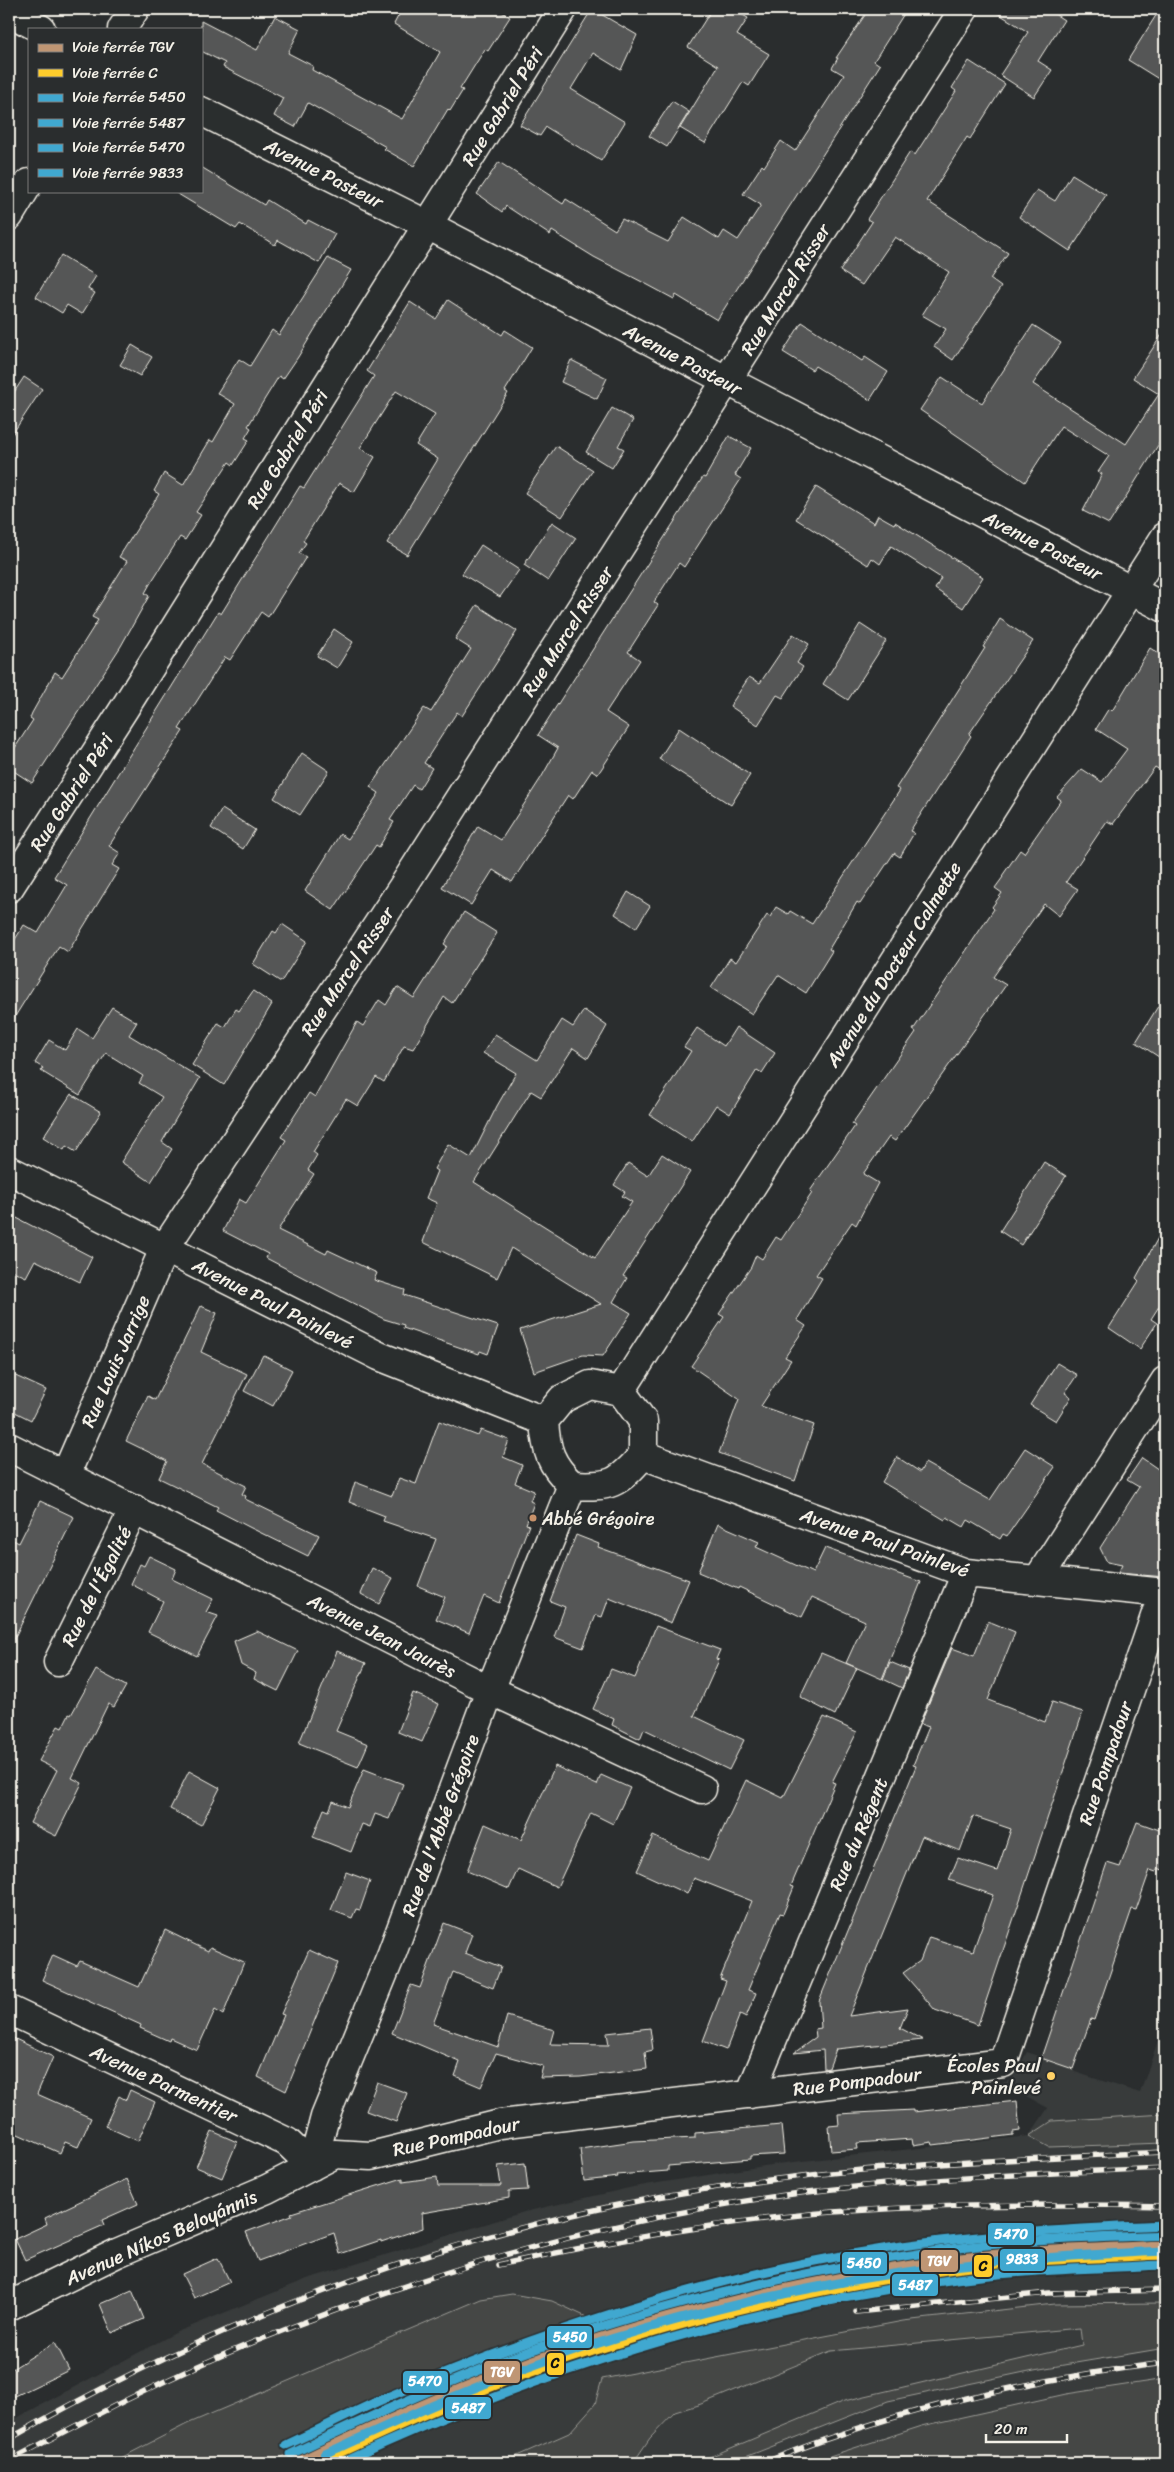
<svg xmlns="http://www.w3.org/2000/svg" width="1174" height="2472" font-family="Sriracha,sans-serif">
<style>
.built{fill:#373a3a}
.green{fill:#444645;stroke:#9c9c96}
.building{fill:#555756;stroke:#f4f1e8}
.lines{fill:none;stroke-linecap:round;stroke-linejoin:round}
.street-casing{stroke:#f4f1e8;stroke-width:31}
.street{stroke:#2a2d2e;stroke-width:28}
.rail-casing{stroke:#f4f1e8;stroke-width:5.5}
.rail{stroke:#2a2d2e;stroke-width:4;stroke-dasharray:11;stroke-linecap:butt}
.rail-1-casing{stroke:#2a2d2e;stroke-width:12}
.rail-2-casing{stroke:#2a2d2e;stroke-width:12}
.rail-3-casing{stroke:#2a2d2e;stroke-width:12}
.rail-4-casing{stroke:#2a2d2e;stroke-width:12}
.rail-5-casing{stroke:#2a2d2e;stroke-width:12}
.rail-6-casing{stroke:#2a2d2e;stroke-width:12}
.rail-1{stroke:#bf9674;stroke-width:9}
.rail-2{stroke:#ffcd2c;stroke-width:9}
.rail-3{stroke:#40a8d0;stroke-width:9}
.rail-4{stroke:#40a8d0;stroke-width:9}
.rail-5{stroke:#40a8d0;stroke-width:9}
.rail-6{stroke:#40a8d0;stroke-width:9}
.bus-dot{fill:#c7916a;stroke:#2a2d2e;stroke-width:2}
.poi-dot{fill:#ffd166;stroke:#2a2d2e;stroke-width:2}
.labels{text-anchor:middle;stroke-width:4.5;stroke-linejoin:round;paint-order:stroke}
.bus-label{font-size:18px;fill:#f4f1e8;stroke:#2a2d2e;text-anchor:start}
.street-label{font-size:19px;fill:#f4f1e8;stroke:#2a2d2e}
.poi-label{font-size:19px;fill:#f4f1e8;stroke:#2a2d2e;text-anchor:end}
.line-badge{stroke:#2a2d2e;stroke-width:2}
.badge-label{font-size:14px;text-anchor:middle;font-weight:bold;fill:#fff}
.pale-badge-label{font-size:14px;text-anchor:middle;font-weight:bold;fill:#111}
</style>
<rect width="100%" height="100%" fill="#2a2d2e"/>
<filter id="ink" filterUnits="userSpaceOnUse"><feTurbulence type="fractalNoise" baseFrequency=".02" numOctaves="2"/><feDisplacementMap in="SourceGraphic" scale="10" xChannelSelector="R" yChannelSelector="G"/><feConvolveMatrix kernelMatrix="1 2 1 2 8 2 1 2 1" color-interpolation-filters="sRGB"/></filter>
<g filter="url(#ink)">
<path class="built" d="M1165,2020v396l-225,47h-931v-41l168,-90 130,-53 217,-67 109,-25 143,-23 253,-28 19,-28 -46,-25 10,-3 15,-28 46,17 2,3 65,21z"/>
<path class="green" d="M1165,2114v29l-116,4 -20,-11 23,-15z
M512,2294l40,7 39,18 -158,59 -73,34 -88,51h-161l76,-39 294,-125z
M1165,2303v45l-131,22 -146,31 -158,62h-35l149,-62 238,-56 -2,-17 -249,23 -130,53 -26,8 -25,26 -17,25h-132l68,-30 26,-29 7,-25 301,-58 151,-17z
M1165,2379v84h-357l114,-37 144,-32z"/>
<path class="building" d="M402,9h95l13,8 -22,34 -3,-2 -25,40 3,1 -13,21 -2,-2 -34,57 -30,-17 2,-2 -78,-44 -13,24 -21,-11 9,-18 -60,-31 2,-4 -24,-12v-30l56,29 18,-34 25,13 -12,24 25,13 -1,4 90,49 38,-67 -46,-28z
M592,9l45,26 -16,35 -28,-17 -22,36 54,33 -24,39 -55,-34 -6,9 -20,-11z
M712,9h20l16,9 -11,17 32,19 -20,32 -6,-4 -38,61 -25,-15 38,-62 -30,-19z
M869,9h38l-33,52 6,4 -163,255 -41,-25 -2,4 -26,-14 -54,-28 -42,-26 -2,4 -44,-29 -4,6 -25,-18 22,-32 64,42 3,-5 49,31 7,-11 46,23 16,-25 35,22 5,-8 14,9 23,-35 -18,-11 19,-29 2,2 17,-26 14,10 49,-76 -12,-7 6,-10h-2z
M991,9h56l17,11 -26,41 14,9 -18,27 -34,-22 28,-43z
M1160,9h5v74l-37,-23z
M969,61l36,23 -35,55 -3,-2 -40,64 81,52 -18,26 11,8 -48,73 -19,-13 12,-18 -24,-14 27,-43 -54,-35 -33,48 -22,-14 32,-49 -5,-3 43,-67 5,3 41,-64 -4,-3z
M672,101l17,11 -22,35 -18,-11z
M201,167l63,38 3,-5 39,24 2,-4 27,14 -16,29 -41,-23 -3,5 -35,-21 -4,5 -63,-38h28z
M1072,174l34,21 -36,56 -51,-34 18,-27 18,11z
M61,255l35,21 -8,13 7,4 -13,21 -15,-9 -5,8 -26,-16z
M328,258l23,12 -53,87 -15,22 -4,-3 -31,50 3,2 -6,10 4,2 -16,25 -4,-3 -33,50 5,3 -16,25 -5,-3 -30,47 -5,9 4,3 -28,50 -89,137 -23,-15v-11l24,-37 -3,-2 2,-5 23,-41 7,5 36,-57 -6,-3 35,-56 -8,-4 40,-63 -5,-3 10,-18 19,12 27,-45 3,2 22,-38 -18,-11 22,-34 11,7 22,-36 7,5z
M448,300l54,35 3,-5 27,17 -27,44 3,2 -101,162 -20,-12 51,-84 -22,-14 19,-31 -39,-23 -36,57 15,9 -21,35 -15,-9 -36,58 3,2 -7,10 7,4 -38,60 -7,-5 -31,48 -5,-3 -46,72 4,2 -74,115 11,7 -8,12 7,4 -51,83 -9,-6 -50,80v-77l15,-24 14,8 29,-48 -13,-8 164,-265 3,2 79,-128 4,2 70,-112 -7,-5 43,-69 26,17z
M802,322l60,39 3,-4 23,15 -18,28 -55,-34 -3,4 -29,-18z
M1033,325l28,18 -28,41 93,60 33,-50 -26,-16 32,-48v104l-56,90 -26,-13 19,-37 -4,-2 11,-16 -48,-30 -36,56 -105,-72 22,-33 40,26z
M132,345l20,12 -12,19 -20,-11z
M571,360l36,18 -10,21 -36,-17z
M24,377l18,12 -33,50v-39z
M612,408l21,12 -15,26 6,3 -12,19 -26,-16z
M729,436l22,12 -16,27 6,4 -57,88 -5,-4 -25,39 4,3 -30,47 12,8 -34,52 23,15 -31,47 -6,-4 -19,29 -5,-4 -56,87 -19,-12 -22,35 -29,-18 36,-61 23,14 40,-62 17,-30 -20,-13 165,-258 2,1z
M556,446l37,24 -31,47 -37,-24z
M816,487l58,36 4,-8 16,9 1,-2 88,55 -20,31 -28,-19 6,-11 -50,-32 -11,18 -8,-6 -4,7 -72,-46z
M552,522l24,16 -28,43 -24,-16z
M481,545l38,25 -19,27 -38,-23z
M477,605l40,26 -55,85 -5,-4 -33,51 8,5 -13,21 -6,-4 -23,35 4,2 -15,25 -3,-2 -43,65 -28,-19 35,-57 8,5 31,-46 -9,-6 54,-79 7,4 40,-63 -16,-10z
M1000,619l33,22 -64,93 2,2 -61,95 4,2 -14,24 -6,-4 -34,51 -3,-2 -28,47 3,2 -26,42 -28,-18 -26,39 -41,-26 19,-30 6,4 31,-47 3,2 6,-10 12,7 2,-3 22,13 88,-134 -4,-2 89,-140 -2,-1z
M860,624l26,17 -38,59 -25,-16z
M334,629l19,13 -16,26 -20,-12z
M793,634l16,10 -12,19 6,4 -20,31 -6,-3 -19,30 -28,-19 19,-29 11,6z
M1150,648l15,10v115l-10,-6 -42,57 -6,-3 -41,61 12,7 -19,27 -15,-12 -51,73 13,8 -111,156 -6,-4 -26,37 15,9 -22,42 -4,-3 -36,53 6,3 -25,42 9,6 -21,31 6,3 -30,46 53,19 -19,56 -76,-28 20,-54 -48,-33 33,-49 -5,-3 32,-47 5,-12 6,4 14,-22 5,3 31,-47 -2,-2 45,-65 -3,-2 64,-92 -3,-2 81,-121 -2,-2 10,-14 -7,-5 8,-11 -1,-1 18,-26 4,3 37,-53 -4,-3 25,-28 20,13 25,-33 -31,-20 13,-21 3,3z
M679,728l71,47 -19,30 -72,-46z
M302,753l27,18 -29,44 -26,-17z
M222,809l33,21 -12,19 -32,-21z
M628,892l22,14 -14,22 -21,-14z
M464,912l33,21 -45,70 -8,-6 -31,52 -9,-3 -20,36 -8,-5 -18,29 -12,-7 -33,53 4,3 -9,15 6,4 -36,56 48,24 2,-4 49,23 -3,7 31,10 -1,5 94,31 -10,28 -8,-3 -1,3 -76,-26 1,-3 -20,-6 -57,-29 -61,-32 2,-4 -45,-23 16,-32 7,4 40,-63 -5,-3 28,-44 6,4 42,-75 6,4 16,-26 7,5 11,-18 17,11 33,-52 -3,-2z
M282,924l25,17 -26,41 -28,-18 20,-33 3,2z
M253,991l19,13 -48,81 -32,-20 26,-42 7,4 11,-18 3,2z
M1165,995v66l-29,-19z
M112,1007l25,15 -8,13 71,43 -38,64 10,7 -21,33 -30,-20 41,-65 -23,-14 4,-7 -37,-23 -26,42 -39,-24 2,-3 -8,-5 14,-23 16,10 13,-21 14,9z
M584,1010l23,16 -5,9 -14,23 -15,-10 -32,49 -10,-6 -57,91 121,76 37,-56 -10,-6 3,-4 -11,-7 14,-22 20,13 14,-22 28,18 -67,104 4,2 -14,24 18,11 -28,43 -20,-1 -49,17 -14,-42 81,-26 -90,-56 -14,30 -74,-36 14,-39 -11,-5 11,-27 -3,-2 14,-25 23,14 26,-52 19,-33 -33,-20 12,-19 42,26 25,-40 11,7z
M736,1027l39,26 -13,20 -5,-3 -27,44 -14,-9 -24,37 -42,-27 41,-64 -7,-4 13,-19 27,18z
M71,1094l30,18 -25,40 -10,-6 -2,4 -21,-13z
M1044,1162l22,14 -45,69 -21,-14z
M9,1214l83,43 -12,25 -45,-22 -9,17 -17,-8z
M1165,1225v72l-14,22 6,4 -17,26 -31,-21 30,-47 -3,-3z
M201,1306l16,7 -16,39 46,22 -45,90 44,22 -4,8 4,2 -1,3 74,36 -11,21 -57,-28 -35,-18 2,-3 -59,-29 8,-17 -41,-20 22,-45 7,4z
M263,1355l29,15 -19,36 -29,-15z
M1057,1363l20,12 -12,18 6,4 -15,24 -26,-16z
M9,1373l37,17 -15,30 -22,-11z
M439,1421l39,15 3,-6 28,10 -6,17 19,8 -7,18 19,8 -4,10 4,2 -8,21 3,1 -30,78 -15,-7 -15,37 -33,-14 9,-22 -27,-11 18,-47 -53,-18 2,-5 -36,-14 6,-20 37,14 7,-18 17,6z
M1025,1448l30,19 -48,69 -4,-2 -3,5 -32,-19 -4,7 -17,-10 -2,3 -63,-38 15,-25 23,15 5,-9 65,37z
M1142,1458l23,16v103l-47,-4 4,-8 -15,-3 -7,-14 39,-61 -12,-7z
M40,1501l34,16 -65,132v-111l10,5z
M718,1524l41,18 -3,5 57,26 12,-25 96,34 -39,97 -36,-16 19,-42 -53,-24 -10,20 -63,-30 -1,2 -40,-17z
M576,1535l23,9 -1,3 91,33 -18,43 -62,-25 -7,19 -6,-2 -13,33 -29,-11 11,-30 -15,-6z
M149,1556l27,13 -4,10 41,20 -7,13 12,4 -21,40 -49,-24 15,-31 -32,-17 9,-20 4,2z
M372,1568l21,10 -14,26 -18,-10z
M988,1621l27,11 -27,68 57,22 7,-20 31,10 -105,313 -43,-15 -32,-37 17,-12 9,-24 44,14 20,-56 -44,-15 9,-22 39,13 14,-42 -38,-13 -13,35 -38,-15 -73,180 59,-8 -8,20 23,12 -87,9 -7,19 -5,1 -1,-19 -29,3 22,-16 -1,-8 6,-1 -2,-27 97,-235 -3,-1 16,-38 -9,-3 32,-76 22,8z
M656,1626l64,24 -4,9 3,1 -25,56 50,24 -15,30 -85,-41 -4,10 -28,-14 2,-6 -21,-10 18,-40 24,9z
M257,1631l41,20 -20,40 -24,-12 2,-6 -15,-8 -7,-24z
M337,1651l29,12 -30,68 32,13 -10,23 -59,-24z
M821,1653l36,15 -22,47 -35,-18z
M890,1662l19,8 -7,18 -19,-9z
M96,1670l30,16 -12,21 -6,-3 -36,74 10,5 -26,53 -26,-13 27,-53 -18,-9 19,-35 4,2 7,-14 2,1z
M413,1693l26,11 -17,38 -24,-10z
M824,1717l33,15 -25,50 3,1 -44,103 3,1 -11,27 -3,-1 -32,77 8,3 -10,24 -6,-3 -14,36 -23,-9 23,-60 -6,-2 32,-78 -58,-23 -7,16 -50,-23 16,-35 55,25 38,-81 37,18z
M555,1766l42,19 4,-10 29,13 -17,36 -22,-11 -34,74 -39,-18 -9,20 -42,-18 18,-47 36,16z
M364,1769l39,15 -14,35 -14,-5 -5,13 -8,-3 -11,28 -38,-15 11,-28 5,2 4,-10 15,6z
M189,1771l31,17 -19,37 -31,-16z
M1137,1822l28,10v39l-7,-3 -2,4 -6,-2 -14,40 -4,-1 -38,111 -3,-1 -18,50 -32,-11 66,-195 13,4z
M346,1872l24,9 -10,29 -4,-1 -4,9 -21,-8z
M444,1923l28,11 -7,19 36,14 -8,21 -40,-16 -20,52 65,23 9,-31 47,14 -4,14 59,1 -2,-12 43,-5 3,22 -8,2 2,17 -67,8 -40,1 3,-12 -47,-13 -15,34 -26,-11 5,-14 -68,-29 19,-48 9,3z
M165,1930l43,21 2,-4 34,15 -21,53 -8,-5 -18,40 -27,-12 -1,3 -29,-13 1,-3 -99,-45 11,-25 24,11 3,-5 59,26z
M309,1950l29,13 -52,128 -28,-14 26,-62 -3,-1z
M9,2036l44,21 -16,37 54,24 -13,29 -13,-5 -5,11 -51,-23z
M377,2082l30,11 -11,29 -30,-11z
M130,2090l25,12 -17,39 -33,-15 14,-30 7,4z
M1017,2101l3,30 -7,1v3l-80,10 -1,-3 -19,3 -1,-6 -55,4 1,6 -27,2 -2,-25 10,-1 -1,-11 75,-4v2z
M781,2125l3,29 -34,2v3l-82,7v5l-51,4 1,2 -34,4 -4,-32 54,-8 61,-3v-5z
M212,2131l25,11 -15,36 -26,-11z
M525,2163l3,27 -19,1v7l-87,15 1,15 -42,14v-2l-41,14 -6,-21 -76,28 -12,-29 46,-17 -1,-2 112,-35v4l34,-5 1,9h63l-3,-20z
M127,2179l11,25 -36,16 2,5 -79,35 -10,-21 32,-15 -2,-6z
M218,2258l12,24 -36,16 -12,-24z
M132,2290l12,29 -32,14 -12,-29z
M55,2342l14,28 -60,29v-28z"/>
<g class="lines">
<g class="street-casing">
<path id="street" d="M9,12l32,17
M122,29l13,-20
M201,111l211,106 753,391
M9,216l20,-33
M9,888l115,-179 439,-700
M9,1170l370,186 165,65
M590,1385l31,6 22,30v34c-26,30 -32,32 -71,30 -22,-21 -26,-35 -28,-64l18,-22z
M621,1391l544,-854
M9,1447l481,243 212,99
M643,1455l323,118 199,20
M66,1474l98,-225 238,-361 562,-879
M1038,1579l127,-198
M58,1662l76,-153
M9,2010l278,132 25,24
M750,2094l216,-521
M312,2166l13,-49 67,-164 98,-263 82,-205
M9,2306l108,-53 150,-64 68,-35 36,2 129,-32 503,-61 160,-470"/>
</g>
<use href="#street" class="street"/>
<g class="rail-casing">
<path id="rail" d="M498,2265c111,-24 222,-44 335,-53 111,-8 221,-8 332,-6
M856,2312l193,-19 116,-3
M9,2439c216,-124 462,-215 709,-252 148,-22 298,-28 447,-35
M9,2461c80,-43 161,-85 245,-119 177,-72 364,-126 554,-150 119,-14 238,-19 357,-24
M763,2463c128,-52 266,-84 402,-100"/>
</g>
<use href="#rail" class="rail"/>
<g class="rail-1-casing">
<path id="rail-1" d="M295,2463c67,-32 135,-63 204,-90 141,-55 290,-90 439,-112 75,-11 151,-13 227,-16"/>
</g>
<g class="rail-2-casing">
<path id="rail-2" d="M318,2463c61,-29 123,-57 186,-81 141,-53 288,-90 436,-111 75,-11 150,-13 225,-16"/>
</g>
<g class="rail-3-casing">
<path id="rail-3" d="M291,2454c67,-32 135,-63 204,-90 142,-55 292,-91 442,-113 75,-11 152,-13 228,-16"/>
</g>
<g class="rail-4-casing">
<path id="rail-4" d="M341,2463c191,-90 393,-154 602,-182 74,-11 148,-13 222,-16"/>
</g>
<g class="rail-5-casing">
<path id="rail-5" d="M286,2445c35,-16 69,-34 104,-49 175,-74 361,-133 550,-155 75,-9 149,-13 224,-16"/>
</g>
<g class="rail-6-casing">
<path id="rail-6" d="M325,2454c66,-30 133,-61 201,-86 101,-37 206,-65 312,-85 108,-20 217,-27 327,-32"/>
</g>
<use href="#rail-1" class="rail-1"/>
<use href="#rail-2" class="rail-2"/>
<use href="#rail-3" class="rail-3"/>
<use href="#rail-4" class="rail-4"/>
<use href="#rail-5" class="rail-5"/>
<use href="#rail-6" class="rail-6"/>
</g>
</g>
<circle class="bus-dot" cx="533" cy="1518" r="4.5"/>
<circle class="poi-dot" cx="1051" cy="2076" r="5"/>
<g class="labels">
<g class="bus-label">
<text x="542" y="1525">Abbé Grégoire</text>
</g>
<g class="street-label">
<text transform="translate(502 106) rotate(-58)" y="7">Rue Gabriel Péri</text>
<text transform="translate(324 173) rotate(27)" y="7">Avenue Pasteur</text>
<text transform="translate(785 289) rotate(-58)" y="7">Rue Marcel Risser</text>
<text transform="translate(683 359) rotate(28)" y="7">Avenue Pasteur</text>
<text transform="translate(287 449) rotate(-58)" y="7">Rue Gabriel Péri</text>
<text transform="translate(1043 545) rotate(27)" y="7">Avenue Pasteur</text>
<text transform="translate(567 631) rotate(-57)" y="7">Rue Marcel Risser</text>
<text transform="translate(71 792) rotate(-57)" y="7">Rue Gabriel Péri</text>
<text transform="translate(893 964) rotate(-58)" y="7">Avenue du Docteur Calmette</text>
<text transform="translate(347 971) rotate(-56)" y="7">Rue Marcel Risser</text>
<text transform="translate(273 1303) rotate(27)" y="7">Avenue Paul Painlevé</text>
<text transform="translate(115 1361) rotate(-66)" y="7">Rue Louis Jarrige</text>
<text transform="translate(885 1542) rotate(19)" y="7">Avenue Paul Painlevé</text>
<text transform="translate(96 1586) rotate(-63)" y="7">Rue de l'Égalité</text>
<text transform="translate(382 1635) rotate(27)" y="7">Avenue Jean Jaurès</text>
<text transform="translate(1105 1763) rotate(-71)" y="7">Rue Pompadour</text>
<text transform="translate(440 1825) rotate(-70)" y="7">Rue de l'Abbé Grégoire</text>
<text transform="translate(858 1834) rotate(-67)" y="7">Rue du Régent</text>
<text transform="translate(857 2081) rotate(-7)" y="7">Rue Pompadour</text>
<text transform="translate(164 2083) rotate(25)" y="7">Avenue Parmentier</text>
<text transform="translate(456 2136) rotate(-12)" y="7">Rue Pompadour</text>
<text transform="translate(161 2237) rotate(-24)" y="7">Avenue Níkos Beloyánnis</text>
</g>
<g class="poi-label">
<text x="1041" y="2072">Écoles Paul<tspan x="1041" dy="22">Painlevé</tspan></text>
</g>
</g>
<g class="line-badge">
<rect x="987" y="2222" width="48" height="24" rx="5" fill="#40a8d0"/>
<rect x="999" y="2248" width="47" height="24" rx="5" fill="#40a8d0"/>
<rect x="920" y="2249" width="39" height="24" rx="5" fill="#bf9674"/>
<rect x="841" y="2251" width="47" height="24" rx="5" fill="#40a8d0"/>
<rect x="973" y="2254" width="20" height="24" rx="5" fill="#ffcd2c"/>
<rect x="891" y="2273" width="48" height="24" rx="5" fill="#40a8d0"/>
<rect x="546" y="2325" width="47" height="24" rx="5" fill="#40a8d0"/>
<rect x="546" y="2352" width="19" height="24" rx="5" fill="#ffcd2c"/>
<rect x="483" y="2360" width="38" height="24" rx="5" fill="#bf9674"/>
<rect x="402" y="2370" width="47" height="24" rx="5" fill="#40a8d0"/>
<rect x="444" y="2396" width="48" height="24" rx="5" fill="#40a8d0"/>
</g>
<g class="badge-label">
<text x="1011" y="2239">5470</text>
<text x="1022" y="2264">9833</text>
<text x="939" y="2266">TGV</text>
<text x="864" y="2268">5450</text>
<text x="915" y="2290">5487</text>
<text x="570" y="2342">5450</text>
<text x="502" y="2377">TGV</text>
<text x="425" y="2386">5470</text>
<text x="468" y="2413">5487</text>
</g>
<g class="pale-badge-label">
<text x="983" y="2271">C</text>
<text x="555" y="2368">C</text>
</g>
<rect width="1174" height="2472" fill="none" stroke="#2a2d2e" stroke-width="30"/>
<rect x="15" y="15" width="1144" height="2442" fill="none" stroke="#f4f1e8" stroke-width="2" filter="url(#ink)"/>
<rect x="28" y="28" width="175" height="165" fill="#2a2d2e" stroke="#7b7b78"/>
<rect x="38" y="44" width="25" height="8" fill="#bf9674" stroke="#7b7b78"/>
<text x="72" y="52" font-size="15" fill="#f4f1e8">Voie ferrée TGV</text>
<rect x="38" y="69" width="25" height="8" fill="#ffcd2c" stroke="#7b7b78"/>
<text x="72" y="78" font-size="15" fill="#f4f1e8">Voie ferrée C</text>
<rect x="38" y="94" width="25" height="8" fill="#40a8d0" stroke="#7b7b78"/>
<text x="72" y="102" font-size="15" fill="#f4f1e8">Voie ferrée 5450</text>
<rect x="38" y="119" width="25" height="8" fill="#40a8d0" stroke="#7b7b78"/>
<text x="72" y="128" font-size="15" fill="#f4f1e8">Voie ferrée 5487</text>
<rect x="38" y="144" width="25" height="8" fill="#40a8d0" stroke="#7b7b78"/>
<text x="72" y="152" font-size="15" fill="#f4f1e8">Voie ferrée 5470</text>
<rect x="38" y="169" width="25" height="8" fill="#40a8d0" stroke="#7b7b78"/>
<text x="72" y="178" font-size="15" fill="#f4f1e8">Voie ferrée 9833</text>
<path d="M986 2434v8h81v-8" fill="none" stroke="#f4f1e8" stroke-width="2.5"/>
<text x="994" y="2434" font-size="15" fill="#f4f1e8" stroke="#2a2d2e" stroke-width="4" paint-order="stroke">20 m</text>
</svg>
